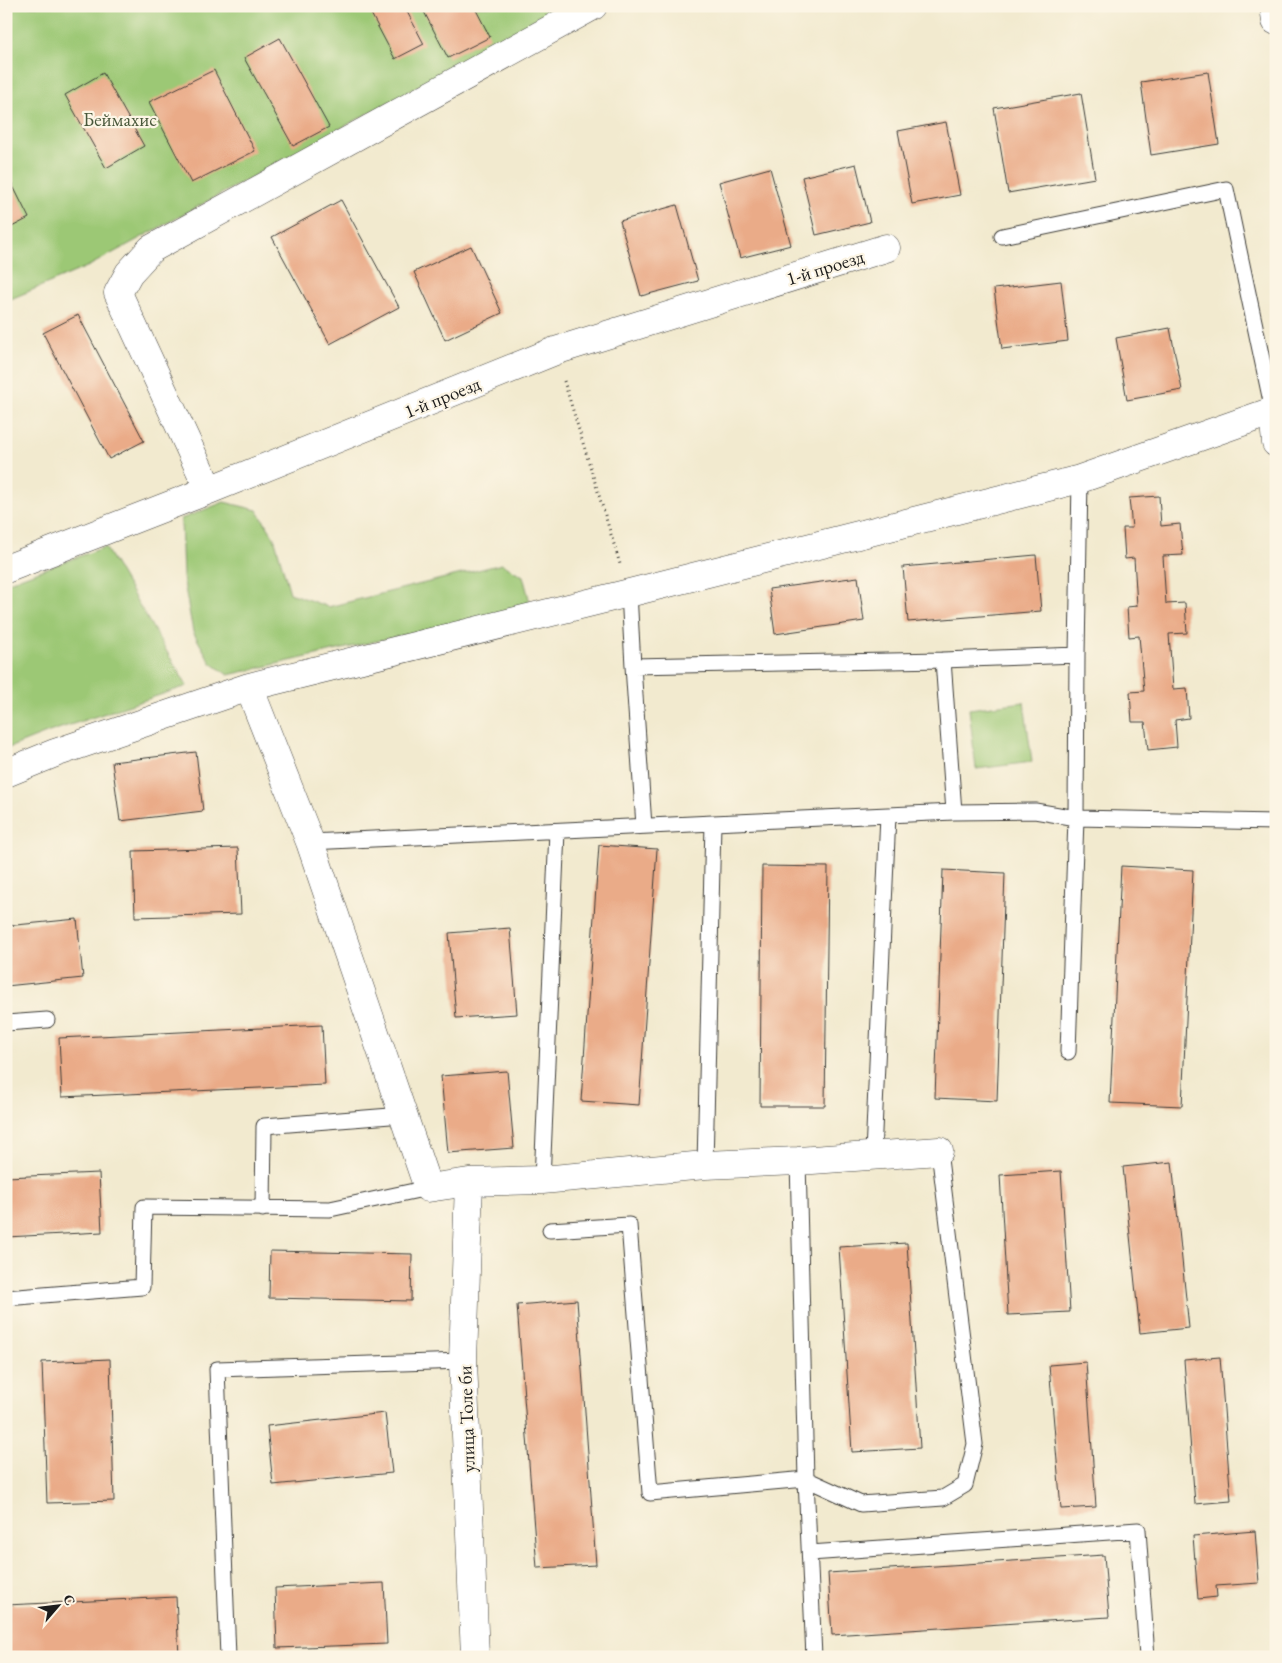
<svg xmlns="http://www.w3.org/2000/svg" width="1282" height="1663" font-family="'EB Garamond',serif">
<style>
.green{fill:#9cc875;stroke:#5c7248}
.building{fill:#eaab88}
.lines{fill:none;stroke-linecap:round;stroke-linejoin:round}
.service-casing{stroke:#3c3b37;stroke-width:17}
.minor-casing{stroke:#3c3b37;stroke-width:29}
.path{stroke:#3c3b37;stroke-width:3;stroke-dasharray:1 4;stroke-linecap:butt}
.service{stroke:#fff;stroke-width:15}
.minor{stroke:#fff;stroke-width:28}
.labels{text-anchor:middle;stroke-width:4.5;stroke-linejoin:round;paint-order:stroke}
.park-label{font-size:19px;fill:#49583b;stroke:#fcf5e5}
.street-label{font-size:19px;fill:#1c1c1c;stroke:#fcf5e5}
</style>
<rect width="100%" height="100%" fill="#fcf5e5"/>
<filter id="ink" filterUnits="userSpaceOnUse"><feTurbulence type="fractalNoise" baseFrequency=".02" numOctaves="2"/><feDisplacementMap in="SourceGraphic" scale="10" xChannelSelector="R" yChannelSelector="G"/><feConvolveMatrix kernelMatrix="1 2 1 2 8 2 1 2 1" color-interpolation-filters="sRGB"/></filter>
<filter id="wash" filterUnits="userSpaceOnUse"><feTurbulence type="fractalNoise" baseFrequency=".0096" numOctaves="4" result="noise"/><feDisplacementMap in="SourceGraphic" scale="20" xChannelSelector="R" yChannelSelector="G"/><feGaussianBlur stdDeviation="1.12" result="paint"/><feColorMatrix in="noise" values="0 0 0 0 0 0 0 0 0 0 0 0 0 0 0 0 0 1.4 0 .05"/><feComposite in="paint" operator="in"/></filter>
<g filter="url(#wash)">
<rect width="100%" height="100%" fill="#f2eacf"/>
<path class="green" d="M6,6h559l-476,260 -83,35z
M224,502l33,8 17,27 16,56 38,14 174,-43 21,12 8,30 -303,69 -17,-12 -18,-31 -10,-55 -2,-58z
M105,547l82,139 -138,46 -43,17v-166z
M1024,702l8,60 -56,7 -7,-60z"/>
<g id="blocks">
<path class="building" d="M367,6h37l20,38 -29,15z
M421,6h53l16,31 -42,21z
M280,38l49,89 -36,19 -49,-88z
M214,70l41,81 -64,32 -42,-81z
M1208,72l11,72 -68,11 -10,-73z
M103,73l41,73 -38,22 -41,-73z
M1081,93l14,85 -87,15 -14,-85z
M946,122l14,73 -48,9 -14,-73z
M856,164l14,58 -54,13 -14,-58z
M770,168l21,77 -51,13 -21,-76z
M6,172l23,46 -23,12z
M341,200l58,107 -69,37 -58,-107z
M677,205l21,76 -57,15 -21,-75z
M471,246l31,67 -57,27 -31,-68z
M1061,281l7,60 -66,8 -8,-60z
M78,315l66,126 -35,18 -66,-126z
M1170,328l12,62 -55,10 -11,-62z
M1159,496l2,30 19,-2 3,31 -20,1 3,48 19,-1 2,30 -18,1 4,55 14,-1 2,30 -14,2 2,27 -29,3 -3,-28h-13l-2,-30 14,-1 -5,-55 -10,1 -2,-30 10,-1 -3,-48 -9,1 -2,-31h9l-3,-30z
M1036,555l5,56 -133,11 -5,-55z
M858,577l6,44 -89,13 -6,-45z
M196,752l7,59 -83,10 -8,-59z
M599,845l58,4 -18,256 -58,-4z
M238,848l3,66 -106,3 -2,-66z
M762,866l66,1 -3,239h-65z
M1121,866l72,4 -11,236 -72,-3z
M943,870l62,3 -8,228 -62,-3z
M77,919l6,59 -77,8v-60z
M510,928l7,86 -61,4 -7,-85z
M322,1025l3,60 -263,12 -3,-59z
M507,1071l7,77 -66,5 -7,-77z
M1172,1162l17,166 -49,5 -17,-166z
M1061,1171l9,141 -62,3 -8,-140z
M99,1173l3,59 -96,5v-60z
M907,1243l13,205 -68,4 -13,-205z
M270,1251l142,3 -1,47 -142,-3z
M577,1300l19,265 -59,3 -20,-263z
M1220,1357l11,144 -36,3 -11,-144z
M110,1359l4,142 -67,2 -5,-141z
M1086,1362l10,145 -35,2 -12,-144z
M385,1413l7,60 -119,12 -6,-59z
M1255,1531l4,52 -43,3 1,11 -19,2 -5,-63z
M1104,1555l5,62 -277,18 -4,-62z
M384,1583l3,61 -110,4 -2,-60z
M176,1597l3,60h-173v-52z"/>
</g>
</g>
<g filter="url(#ink)">
<use href="#blocks" fill-opacity="0" stroke="#3c3b37" stroke-width="1"/>
<g class="lines">
<g class="service-casing">
<path id="service" d="M1002,236l224,-47 47,222
M629,593l4,73 310,-6 134,-5 -1,163 200,4
M1077,655l3,-176
M943,660l11,152
M633,666l11,160
M310,842l403,-19
M6,1023l41,-3
M873,1154l15,-339
M798,1161l8,318 8,178
M705,1165l8,-342 241,-11 81,-1 41,7 -8,234
M542,1180l15,-349
M263,1209l1,-83 139,-11
M550,1230l79,-5 21,268 156,-14 55,25 82,-6 22,-13 10,-41 -36,-293
M6,1298l136,-11 2,-80 186,2 98,-21
M810,1553l328,-23 9,127
M228,1657l-11,-288 246,-8"/>
</g>
<g class="minor-casing">
<path id="minor" d="M1274,6l2,15
M1273,411l3,32
M209,490l-91,-197 11,-20 22,-24 442,-243
M6,569l203,-79 346,-139 331,-103
M249,687l61,155 118,346 41,-6 73,-2 163,-15 93,-4 141,-10
M6,773l49,-20 194,-66 380,-94 451,-114 193,-68 3,-4
M469,1182l-6,179 12,296"/>
</g>
<path class="path" d="M564,381l56,183"/>
<use href="#service" class="service"/>
<use href="#minor" class="minor"/>
</g>
</g>
<g class="labels">
<g class="park-label">
<text x="120" y="126">Беймахис</text>
</g>
<g class="street-label">
<text transform="translate(825 267) rotate(-17)" y="7">1-й проезд</text>
<text transform="translate(442 397) rotate(-22)" y="7">1-й проезд</text>
<text transform="translate(466 1419) rotate(-92)" y="7">улица Толе би</text>
</g>
</g>
<rect width="1282" height="1663" fill="none" stroke="#fcf5e5" stroke-width="25"/>
<g transform="translate(58 1606) rotate(62)" stroke="#fcf5e5" stroke-width="4" paint-order="stroke">
<path d="M0-4L9 19L0 12L-9 19Z" fill="#1c1c1c"/>
<text y="-8" font-size="14" font-weight="bold" text-anchor="middle" fill="#1c1c1c">С</text>
</g>
</svg>
